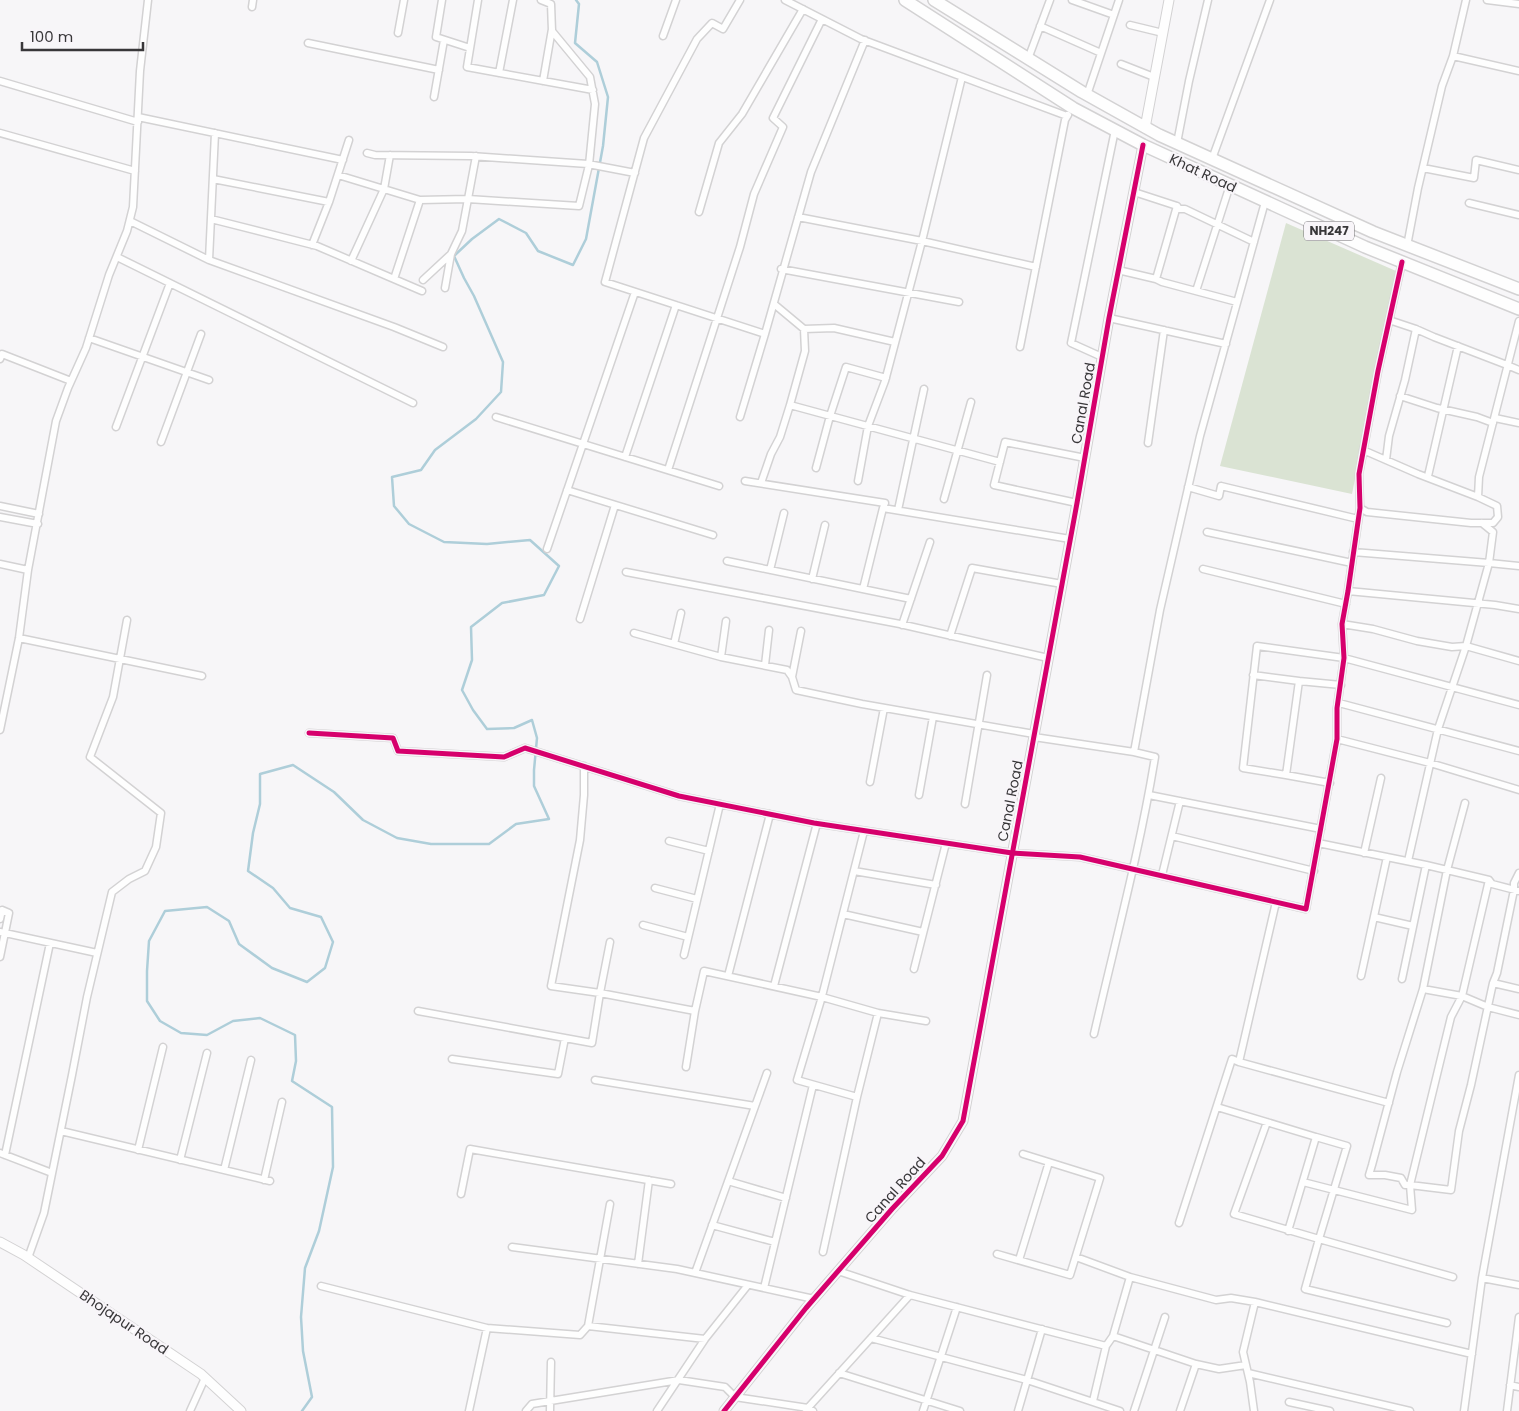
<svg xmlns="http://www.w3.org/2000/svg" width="1519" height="1411" font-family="Poppins,sans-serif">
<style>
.green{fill:#dae3d3}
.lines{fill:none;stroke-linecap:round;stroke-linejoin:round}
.stream{stroke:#aeced9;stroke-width:2.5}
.street-casing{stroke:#d3d2d3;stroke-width:9}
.secondary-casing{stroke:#d3d2d3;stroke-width:11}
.highway-casing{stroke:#d3d2d3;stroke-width:14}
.street{stroke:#fefefe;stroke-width:6}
.secondary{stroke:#fefefe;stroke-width:9}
.highway{stroke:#fefefe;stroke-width:11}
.cycleway-casing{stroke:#f8f5f9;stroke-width:8}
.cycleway{stroke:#d6006c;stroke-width:5}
.labels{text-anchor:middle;stroke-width:4.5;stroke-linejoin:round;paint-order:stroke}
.shield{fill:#f8f5f9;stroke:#727073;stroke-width:1}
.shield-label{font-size:12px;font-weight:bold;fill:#383739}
.street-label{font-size:14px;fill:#383739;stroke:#f8f5f9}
</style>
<rect width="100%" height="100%" fill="#f7f6f8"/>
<path class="green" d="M1286,223l110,48 -44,223 -132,-28z"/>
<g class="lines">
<path class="stream" d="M302,1411l10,-14 -9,-46 -2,-34 4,-49 14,-37 14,-64 -1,-60 -40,-26 4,-20 -1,-26 -35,-17 -27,3 -26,14 -26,-2 -21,-12 -13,-20v-30l2,-30 16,-30 42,-4 22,14 10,23 33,24 35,14 18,-14 8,-26 -12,-25 -31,-9 -17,-20 -25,-17 5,-38 7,-29v-30l33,-9 41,27 29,28 34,18 34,6h58l27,-20 33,-5 -15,-33v-16l3,-32 -5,-18 -18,8 -27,1 -14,-19 -11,-20 10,-30 -1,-33 31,-24 42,-8 15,-29 -29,-26 -43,4 -43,-2 -35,-18 -15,-18 -2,-29 29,-7 14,-20 41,-31 25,-27 2,-30 -29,-66 -10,-18 -10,-22 18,-17 27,-20 27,14 12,18 35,14 13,-26 17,-93 5,-49 -11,-35 -22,-19 4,-39 -3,-4"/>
<g class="street-casing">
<path id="street" d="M442,0l-6,37 34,11
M478,0l-11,67 126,23
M740,0l-17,29 -11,-6 -15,16 -53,99 -39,144 160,52
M785,0l76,39 206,77
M1072,0l42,15
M1487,0l32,4
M252,7l1,-7
M1130,25l33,8
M1040,26l61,27
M398,33l6,-33
M663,36l13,-36
M308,43l131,27
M1453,56l66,15
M1028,59l22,-59
M1121,64l33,13
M499,73l14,-73
M0,81l138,41
M543,81l9,-52
M1087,95l32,-95
M434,97l10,-57
M138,117l205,43
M0,133l135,38
M1177,143l12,-62 19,-81
M367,153l8,2 96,1 117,8 47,9
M1212,159l58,-159
M1423,168l51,10 2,-18 43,10
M338,175l82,25 48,-1 111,7 10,-41 6,-61 -5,-27 -38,-46 -1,-27 -10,-4
M213,179l116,23
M1134,192l43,14 2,3h6l69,33
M1469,203l50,12
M699,212l20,-69 23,-29 61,-105
M798,217l124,24 114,26
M211,219l106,27 105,45
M130,221l79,39 185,67 49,20
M312,245l17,-43 20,-62
M1407,246l11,-58 24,-102 11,-30 13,-56
M117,257l296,146
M209,260l6,-127
M351,261l33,-72 6,-34
M781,269l178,33
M1118,270l38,9 6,3 75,20
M394,279l26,-79
M1156,279l21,-73
M423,280l28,-26
M445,288l6,-34 11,-23 14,-75
M1196,291l34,-106
M774,304l30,25 30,-1 61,14
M1109,318l117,26
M1389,320l27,9
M89,338l120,42
M1020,347l45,-227 3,-5
M1102,357l-31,-14 44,-213
M0,359l2,-5 69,27
M1507,365l12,5
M1400,396l37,12 40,9 16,6
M790,405l210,57
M496,417l223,69
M740,417l25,-83 46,-162 54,-132
M1495,418l24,5
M116,427l54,-144
M161,442l40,-108
M1148,443l16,-113
M1363,450l55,24 60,23 1,-20 40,-156
M625,457l51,-152
M1386,460l3,-24 16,-56 11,-51 18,8 73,28
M816,468l14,-52 16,-49 40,11
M668,470l72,-223 14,-53 29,-67 -10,-9 49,-99
M1428,476l30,-130
M745,481l140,22 -2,5 187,31
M858,481l10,-55 17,-45 37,-140 40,-164
M761,483l10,-29 9,-17 10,-32 15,-54 -1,-22
M1188,487l31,9 2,-10 137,33
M567,490l146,45
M944,499l27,-97
M1077,503l-83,-18 11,-43 80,16
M0,506l39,8
M1360,508l7,4 104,11h22l5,-6 -1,-11 -19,-9
M898,510l26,-121
M0,517l38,7
M1207,532l145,31
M547,549l88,-257
M1353,552l136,11 4,-31 -11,-9
M727,561l184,38
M0,564l28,6
M1203,569l143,35
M770,570l14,-57
M626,572l274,52 148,34
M812,579l13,-54
M863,589l20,-81
M1348,591l147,14 24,4
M580,619l35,-114
M1342,624l31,5 44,12 35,6 14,-1 53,15
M902,625l28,-83
M634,633l87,24 66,13 5,7 4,13 66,14 172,30
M950,636l22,-68 90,16
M19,638l183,38
M674,644l7,-31
M721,657l5,-36
M765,665l4,-35
M1253,675l46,6
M792,677l9,-46
M1339,703l180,48
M0,730l19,-92 9,-68 28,-149 12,-33 18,-40 23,-73 18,-44 6,-24 7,-136 8,-71
M309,733l84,5 5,13 106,6 21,-9 154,48 135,27 198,30 68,4 226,52 31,-170v-31l7,-50 -2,-34 6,-33 12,-83 -1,-34 19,-103 24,-109
M1034,737l100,15 26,-142 40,-174 65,-234
M1337,739l93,24 89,27
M1286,775l-43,-7 14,-122 87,12 175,47
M870,782l14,-74
M1330,783l-44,-8 13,-94 42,4
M919,795l14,-78
M1149,795l172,34
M1465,803l-18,67 -24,119 39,7 26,11 31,8
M965,804l22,-129
M864,831l-43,169 -24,80 60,17 21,-84
M1172,836l142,35
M669,841l40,10
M1318,843l108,22 63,15 3,4 27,7
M1364,853l17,-75
M1408,861l30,-132 28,-83 23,-83 30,3
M854,871l82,14
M1519,873l-5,10v7l-17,83 -4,10 26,6
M1162,875l18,-74
M1489,880l-27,116 -11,21 -41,168 41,5 8,-59 12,-46 22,-102
M655,888l42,11
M1276,902l-37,160 150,41
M843,914l80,18
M1374,917l39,9
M0,919l2,-9 7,3 -9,44
M643,925l45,12
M0,932l97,21
M610,942l-10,51 95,18 9,-40 118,26 56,16 48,8
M684,955l36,-151
M914,969l32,-126
M728,976l42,-162
M1361,976l26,-119
M1402,979l24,-114
M774,986l43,-163
M418,1011l174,32 8,-50 -49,-7 29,-146 4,-45v-29
M1094,1034c21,-92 46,-184 61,-277l-21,-5
M452,1059l106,15 7,-36
M686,1067l9,-56
M595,1080l160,26
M1217,1107l99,30 -28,94
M1267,1122l-33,92 85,25 -14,50 142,34
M61,1131l209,50
M1316,1137l31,9 -28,93 134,38
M138,1150l25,-103
M0,1153l52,20
M5,1155l45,-212
M180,1160l27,-107
M224,1170l27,-110
M264,1180l18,-78
M728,1181l58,17
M1303,1182l109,28 -2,-25h-5l-4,-7 -16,-3h-16l3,-10 25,-93 26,-83
M461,1194l9,-45 201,35
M1179,1223l53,-164 7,3
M712,1225l63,17
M512,1247l165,22 137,30
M823,1252l34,-155
M997,1254l73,21 30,-97 -77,-24
M1076,1257l54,20 86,23 15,-2 24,4 217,52
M28,1258l16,-45 28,-138 15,-78 25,-105 17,-13 16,-8 11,-24 5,-34 -71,-56 23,-60 14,-77
M1019,1260l30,-98
M638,1264l11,-84
M838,1271l72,24 196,51
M695,1273l72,-200
M1482,1278l37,7
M321,1286l166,42 93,7 8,-9 117,13
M764,1288l49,-203
M588,1326l22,-122
M1113,1336l83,28 23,5 27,-4
M871,1338l156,42 93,31
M839,1373l121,38
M1248,1373l162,38
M1510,1385l9,2
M1093,1401l13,-55 7,-10 17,-59
M1289,1402l41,9
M806,1410l104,-115
M190,1411l15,-33
M469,1411l18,-83
M526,1411l6,-7 147,-24 46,7 10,10 73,11 5,3
M550,1411l1,-49
M657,1411l48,-72 43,-54
M923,1411l34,-104
M1018,1411l24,-82
M1134,1411l31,-94
M1180,1411l16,-47
M1254,1411l-4,-29 -7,-30 12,-50
M1464,1411l18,-133 37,-203
M1507,1411l12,-94"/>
</g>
<g class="secondary-casing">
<path id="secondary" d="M1145,128l24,-128
M0,1242l24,13 177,119 40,37
M724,1411l82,-103 86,-99 50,-53 21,-35 114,-618 32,-185 34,-173"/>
</g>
<g class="highway-casing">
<path id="highway" d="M905,0l168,108 70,37 222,102 154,62
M934,0l148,92 77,43 214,97 146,57"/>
</g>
<use href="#street" class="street"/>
<use href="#secondary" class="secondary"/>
<use href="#highway" class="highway"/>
<g class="cycleway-casing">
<path id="cycleway" d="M309,733l84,5 5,13 106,6 21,-9 154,48 135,27 198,30 68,4 226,52 31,-170v-31l7,-50 -2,-34 6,-33 12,-83 -1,-34 19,-103 24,-109
M724,1411l82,-103 86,-99 50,-53 21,-35 114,-618 32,-185 34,-173"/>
</g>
<use href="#cycleway" class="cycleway"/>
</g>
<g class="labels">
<rect class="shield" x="1304" y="221.5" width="50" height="19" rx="4"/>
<g class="shield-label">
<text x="1329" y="235">NH247</text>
</g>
<g class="street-label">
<text transform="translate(1203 173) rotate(25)" y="5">Khat Road</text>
<text transform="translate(1083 403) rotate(-80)" y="5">Canal Road</text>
<text transform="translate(1010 801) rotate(-79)" y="5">Canal Road</text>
<text transform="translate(895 1190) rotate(-48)" y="5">Canal Road</text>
<text transform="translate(124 1322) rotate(34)" y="5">Bhojapur Road</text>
</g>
</g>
<path d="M22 42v8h121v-8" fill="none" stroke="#383739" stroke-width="2.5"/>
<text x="30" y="42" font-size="15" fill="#383739" stroke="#f8f5f9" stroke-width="4" paint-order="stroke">100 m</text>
</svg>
